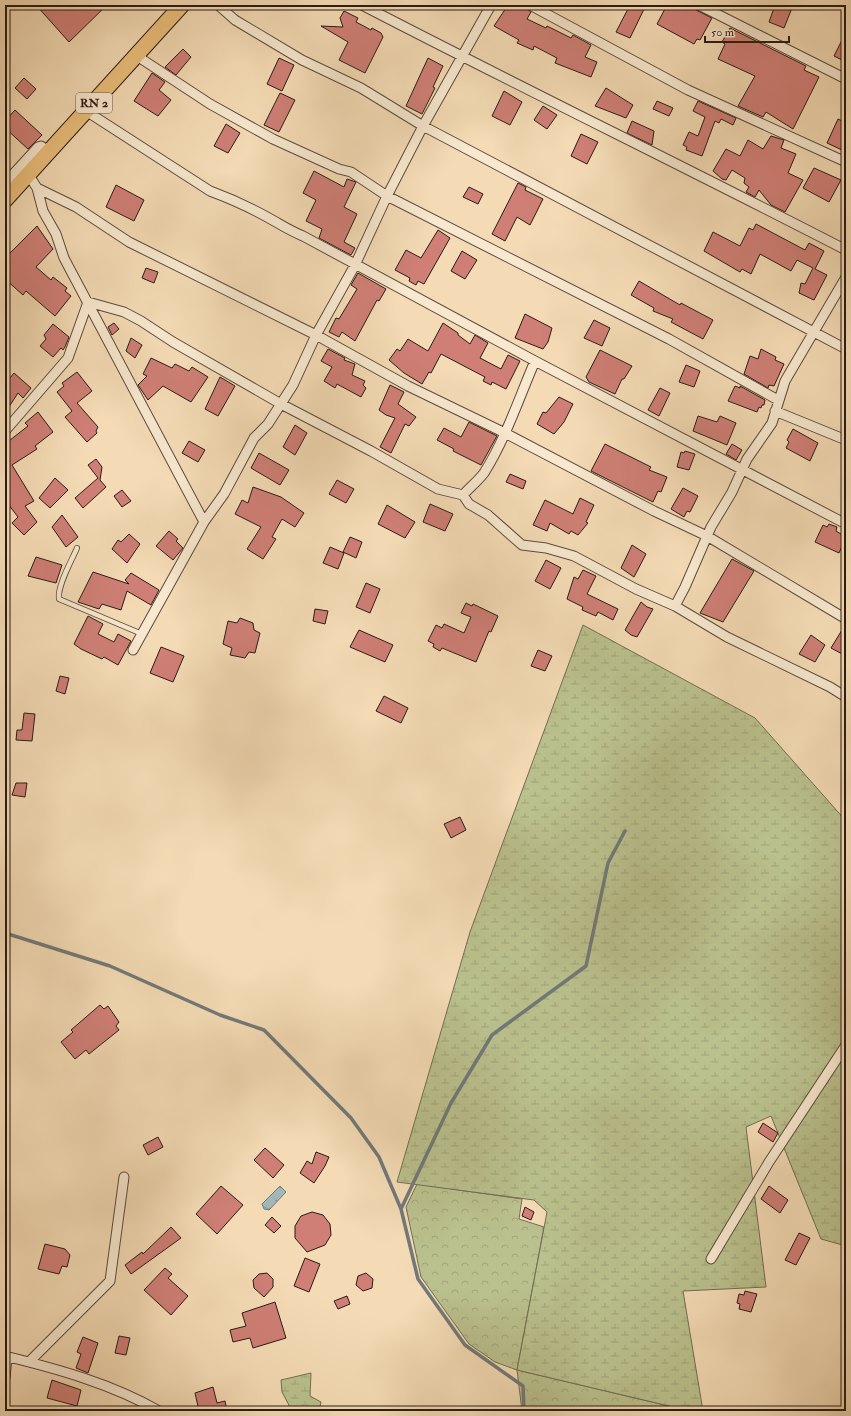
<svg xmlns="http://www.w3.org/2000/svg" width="851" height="1416" font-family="'IM FELL Double Pica',serif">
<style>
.forest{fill:url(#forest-crowns);stroke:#726e52}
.wetland{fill:url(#wetland-marsh);stroke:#726e52}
.water{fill:url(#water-ripples);stroke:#727978}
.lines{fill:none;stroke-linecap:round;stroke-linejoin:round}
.stream{stroke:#727978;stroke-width:3.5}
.building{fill:#cf7f76;stroke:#2a1b15}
.service-casing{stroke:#5c4b3d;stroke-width:6}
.minor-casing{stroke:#5c4b3d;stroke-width:11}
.trunk-casing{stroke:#2a1b15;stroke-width:17}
.service{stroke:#f8e8cf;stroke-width:4.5}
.minor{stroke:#f8e8cf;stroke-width:9}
.trunk{stroke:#eabe7a;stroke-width:15}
.labels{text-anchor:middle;stroke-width:3;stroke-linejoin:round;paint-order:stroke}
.shield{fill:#f8e8cf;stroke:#68584d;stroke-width:1}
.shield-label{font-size:12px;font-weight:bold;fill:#2a1b15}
</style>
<defs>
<pattern id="forest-crowns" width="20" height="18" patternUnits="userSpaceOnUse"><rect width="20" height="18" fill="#bac18e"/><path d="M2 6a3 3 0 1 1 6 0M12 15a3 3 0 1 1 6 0" fill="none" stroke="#a0a57a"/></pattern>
<pattern id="wetland-marsh" width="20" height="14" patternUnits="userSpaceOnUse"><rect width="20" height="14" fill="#bac18e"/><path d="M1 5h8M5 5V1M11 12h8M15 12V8" fill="none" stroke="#a0a57a"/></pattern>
<pattern id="water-ripples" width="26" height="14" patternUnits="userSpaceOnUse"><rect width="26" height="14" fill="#a2b8ba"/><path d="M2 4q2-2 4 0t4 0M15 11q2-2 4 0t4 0" fill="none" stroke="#849596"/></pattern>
</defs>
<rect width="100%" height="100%" fill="#f4dbb5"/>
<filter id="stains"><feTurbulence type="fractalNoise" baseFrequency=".005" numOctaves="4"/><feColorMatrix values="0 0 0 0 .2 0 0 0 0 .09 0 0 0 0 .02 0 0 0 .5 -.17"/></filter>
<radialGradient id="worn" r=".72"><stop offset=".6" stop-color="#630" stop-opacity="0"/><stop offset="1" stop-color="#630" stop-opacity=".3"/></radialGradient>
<path class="forest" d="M417,1184l105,15 -3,20 25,8 -27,143 173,41h-168l-5,-41 -22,-8 -26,-18 -48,-67 -15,-70z"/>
<path class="wetland" d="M583,625l172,93 91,103v425l-25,-7 -50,-123 -25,11 20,160 -83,4 20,120h-13l-173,-41 30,-158 -13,-12 -137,-18 73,-250z
M311,1373l-1,23 11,6 -2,9h-27l-10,-19 -1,-12z"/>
<path class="water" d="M280,1186l6,6 -17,18 -5,-1 -2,-5z"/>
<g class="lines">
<path class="stream" d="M5,933l105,33 110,49 44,15 87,88 28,39 22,52 50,-106 41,-68 94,-69 22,-103 17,-32
M401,1209l17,70 47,66 58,41 1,25"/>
</g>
<path class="building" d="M36,5h71l-38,37z
M508,5h14l9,7 -4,7 19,9 1,-2 24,12 2,-3 18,10 -6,12 12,5 -6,15 -36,-14 2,-5 -23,-12 -1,4 -16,-7 2,-3 -25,-14z
M630,5h16l-16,33 -14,-6z
M667,5h9l10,5 2,-5h5l3,5 16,8 -12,22 -3,-1 -3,5 -37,-20z
M775,5h11l6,3 -8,20 -15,-6z
M344,11l14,7 -2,4 15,8 1,-2 9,5 2,4 -18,36 -26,-13 9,-18 -27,-16 22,1 -3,-9z
M730,28l76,38 -2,4 15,7 -26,52 -27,-17 -3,5 -25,-11 17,-30 -37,-17 7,-15 -3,-2z
M846,32v30l-12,-6z
M183,49l8,8 -15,18 -11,-8z
M279,58l15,7 -12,26 -15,-7z
M428,58l15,8 -10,21 2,1 -13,26 -16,-8z
M152,73l13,9 -6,8 12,10 -13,16 -24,-15z
M24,78l12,11 -9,10 -12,-11z
M606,88l27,17 -7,13 -31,-12z
M504,91l18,11 -12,23 -18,-9z
M280,93l15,7 -16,32 -15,-7z
M657,101l16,7 -4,8 -16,-7z
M698,101l38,17 -3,7 -12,-6 -2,4 -4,-2 -13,35 -16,-6 1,-3 -4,-2 6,-13 9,4 7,-19 -12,-6z
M543,106l14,9 -10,14 -13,-9z
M15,110l27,25 -14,14 -23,-21v-7z
M838,119l8,4v20l-4,7 -15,-7z
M632,121l22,10 -2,14 -25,-12z
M226,124l14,9 -12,20 -14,-7z
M581,134l17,8 -11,22 -16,-8z
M771,136l13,4 -3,8 15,6 -8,19 15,7 -18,32 -14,-7 -12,-15 -4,7 -9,-5 3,-5 -5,-4 1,-5 -13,-8 -6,10 -4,-1 -9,-8 13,-22 14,7 8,-16 15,9z
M814,168l27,12 -12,22 -26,-14z
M314,171l30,16 3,-8 9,3 -12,25 13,7 -13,28 11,6 -4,7 -32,-17 3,-9 -16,-8 10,-21 -13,-7z
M518,183l8,4 -1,3 18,9 -13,26 -13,-8 -12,24 -13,-7z
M116,185l28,15 -10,21 -28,-14z
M469,187l14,7 -5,10 -15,-7z
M756,224l49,26 4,-7 15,8 -9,18 12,6 -13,25 -15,-7 2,-10 4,1 8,-16 -16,-8 -6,11 -31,-17 -9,20 -9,-5 -2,3 -36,-21 9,-19 27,14 9,-18 4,2z
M37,226l16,23 -17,18 15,13 2,-3 14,11 -2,3 6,5 -16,20 -29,-25 -3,4 -18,-16v-31l5,5z
M438,230l12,8 -26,46 -6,-3 -2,4 -7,-4 1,-3 -15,-8 11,-20 15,8z
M462,251l15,9 -12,19 -14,-8z
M146,268l12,4 -4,11 -12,-5z
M358,273l28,16 -7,12 -2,-1 -22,41 -13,-9 -3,5 -10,-5 7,-14 3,1 18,-30 -6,-4z
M639,281l41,24 1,-2 32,17 -10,19 -32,-17 2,-3 -20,-8 1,-3 -23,-13z
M525,314l27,14 -4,14 -5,7 -28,-11z
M594,320l16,8 -8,18 -18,-8z
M114,323l5,6 -7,6 -4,-8z
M443,323l15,10v2l12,9 5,-9 13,8 -8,15 21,11 7,-14 12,6 -14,28 -14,-7 -1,3 -8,-4 2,-4 -44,-23 -10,19 -2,-1 -7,12 -18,-11 -15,-13 8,-11 3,2 8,-12 20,12z
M53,324l16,13 -4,10 -2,3 -2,-2 -8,9 -13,-11 6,-7 -2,-4z
M131,338l11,7 -7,13 -9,-7z
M328,349l17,9 -1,2 11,4 -3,11 13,6 -2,4 3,3 -5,9 -24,-13 -2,4 -11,-7 8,-14 -11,-6z
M761,349l15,8 -1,3 9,4 -10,22 -5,-1 -1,3 -24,-14 6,-18 8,3z
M600,350l32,16 -8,13h-2l-7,15 -26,-12 -3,-5z
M151,358l21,10 3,-4 14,7 3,-4 16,10 -17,25 -28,-16 -15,14 -10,-15 9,-9 -4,-2z
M686,365l14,6 -6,16 -15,-5z
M77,372l15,19 -15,12 21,24 -2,4 1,2 -10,9 -22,-25 7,-6 -15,-19 7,-6 -2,-3z
M14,373l17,15 -8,10 -5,-5 -13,20v-29z
M220,377l15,9 -17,30 -13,-7z
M390,385l14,7 -6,12 18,13 -7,9 -4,-2 -14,29 -11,-6 15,-29 -9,-3 -7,-5z
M735,386l5,2v-2l25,14 -1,5h-2l-1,3 -2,-1 -2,5 -29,-11z
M660,388l10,5 -11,23 -11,-6z
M559,397l14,7 -9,18 -10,12 -17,-10 6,-12 3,1z
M38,412l15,20 -18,14 2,3 -25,16 22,36 -9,5 12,16 -13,13 -12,-12 6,-6 -13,-17v-56l23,-18 -3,-3z
M698,416l19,6 3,-6 16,7 -9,22 -34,-14z
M469,422l28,14 -16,29 -28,-14 1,-2 -17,-9 7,-12 17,9z
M295,425l12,8 -12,22 -12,-8z
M793,429l25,14 -8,18 -24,-13 3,-6 -2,-2z
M189,441l16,9 -7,12 -16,-9z
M605,444l46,23 -2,3 18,7 -6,15 -3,-1 -5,11 -62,-31z
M732,444l10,6 -6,10 -10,-6z
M685,451l10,3 -6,16 -12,-3 4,-15 3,1z
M259,453l30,17 -9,15 -29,-17z
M96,459l6,8 -2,13 6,7 -23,21 -8,-10 23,-20 -10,-13z
M510,474l16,7 -3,8 -17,-7z
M55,478l13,12 -18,18 -11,-10z
M337,480l17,9 -8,14 -17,-9z
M253,487l28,10 23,16 -9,14 -13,-8 -10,18 4,2 -13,20 -16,-10 14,-22 -26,-13 7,-14 6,3z
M683,488l15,8 -8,16 -3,-1 -3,6 -13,-8z
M122,490l9,11 -9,6 -8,-11z
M580,498l14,7 -8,17 2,1 -10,12 -7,-4 -2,3 -19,-11 -3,8 -14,-6 12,-25 28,14z
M430,504l23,10 -8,17 -22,-9z
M387,505l28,17 -10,16 -27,-14z
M62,515l16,22 -12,10 -14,-20z
M829,524l8,3 -1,4 10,6 -7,16 -24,-11 8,-17 4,2z
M169,531l9,8 -2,2 7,7 -10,12 -17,-14z
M129,534l11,10 -13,19 -15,-14 6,-9 3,2z
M350,537l12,5 -6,16 -13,-6z
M632,545l14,9 -12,23 -13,-9z
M330,547l14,6 -6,16 -15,-6z
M36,557l26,8 -6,18 -28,-7z
M732,559l22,12 -31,51 -23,-9z
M546,560l15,8 -11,21 -15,-8z
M583,570l13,6 -9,18 31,15 -5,11 -15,-8 -2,4 -14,-6 1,-3 -16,-8 7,-22 4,2z
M93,572l36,12 -4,-4 6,-7 28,17 -8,15 -24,-14 -6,19 -19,-6 -3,5 -21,-7z
M366,583l14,6 -10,24 -14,-6z
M641,602l6,5 6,2 -16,28 -6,-2 -6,-5z
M466,603l6,3 1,-2 25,12 -7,16 -2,-1 -13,31 -34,-14 -2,3 -7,-4 1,-3 -6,-3 8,-16 6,3 2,-4 20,9 7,-16 -10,-4z
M315,609l13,2 -3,13 -12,-3z
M88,616l15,8 -5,10 16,8 4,-8 13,7 -13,24 -14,-8 -2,2 -21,-10 -7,-5z
M240,618l13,5 1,7 6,3 -5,20 -6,-1 -4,6 -15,-3 2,-7 -9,-4 5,-23 9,2z
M845,625h1v31l-15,-8z
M359,630l34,15 -8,17 -35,-15z
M811,635l14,10 -10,17 -16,-8z
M161,647l23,9 -11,26 -23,-9z
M538,650l14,6 -7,15 -14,-5z
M60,676l9,2 -4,16 -9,-3z
M384,696l24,12 -7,15 -25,-12z
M24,713l11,1 -3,27 -16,-1 1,-10h5z
M16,783h11l-2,14 -13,-2z
M460,817l6,13 -15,8 -7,-14z
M100,1005l4,4 4,-3 11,16 -3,4 3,4 -30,24 -3,-4 -11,9 -14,-17 12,-10 -2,-2z
M763,1123l15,10 -5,9 -15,-10z
M158,1137l5,10 -15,8 -5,-10z
M265,1148l19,17 -11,13 -19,-18z
M316,1152l13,5 -4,9 -11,17 -14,-10 7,-12 5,3z
M221,1186l22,19 -26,29 -21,-20z
M769,1186l19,14 -8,13 -19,-14z
M525,1207l9,5 -3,8 -9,-4z
M312,1212l11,3 7,9 1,11 -6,10 -18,7 -12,-14v-12l6,-10z
M272,1217l9,9 -7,7 -9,-8z
M171,1227l10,11 -50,36 -6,-9 17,-13 1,2z
M799,1233l11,5 -14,27 -11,-5z
M45,1244l20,5 5,6 -3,12 -5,-1 -3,8 -21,-5z
M305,1258l15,6 -11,28 -15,-6z
M165,1268l7,6 -4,4 20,18 -17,19 -27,-25z
M267,1273l6,6v8l-9,10 -10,-9 -1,-8 6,-6z
M366,1273l7,6 -1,9 -9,3 -7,-6 2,-9z
M745,1291l12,3 -6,18 -12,-3 1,-5 -3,-1 2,-9 5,1z
M347,1296l3,8 -12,5 -4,-8z
M275,1302l11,36 -33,10 -3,-10 -17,4 -3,-12 16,-4 -4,-13z
M119,1336l11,2 -4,17 -11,-2z
M83,1337l15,6 -10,30 -12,-5 5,-14 -4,-2z
M52,1380l29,10 -4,16 -30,-8z
M213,1387l4,16 8,-2 2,10h-28l-4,-18z"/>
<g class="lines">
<g class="service-casing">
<path id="service" d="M77,548c-5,12 -20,38 -18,51l83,35"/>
</g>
<g class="minor-casing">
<path id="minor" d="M218,5l17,15 67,40 59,28 62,38 423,223
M362,5c160,83 323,162 484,245
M530,5l158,85 158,72
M699,5l147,74
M137,56l73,48 63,35 66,30 12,3 36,24 282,143 109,61
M86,111l124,80c19,7 39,16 57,26 13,7 23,14 36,19l232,125 311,163
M28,174l9,14 6,23 13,23 8,24 140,264
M5,183l33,-36 3,-1 8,5
M37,188l39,19 53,35 187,93 92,51 97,47 149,78 53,25 139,83
M846,277l-61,104 -13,42 -25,36 -15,33 -21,35 -26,60 -10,19 52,31 103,50 16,10
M775,411l71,29
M5,431l63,-73 20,-56 36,10 17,9 32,21 108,62 90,47 67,38 25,6c6,-7 15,-14 21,-22 22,-35 35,-75 51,-112
M463,495l6,9 19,11 34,30 24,3 28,8 62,33 39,17
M133,650l71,-128 20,-28 30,-56 14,-14 25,-39 23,-50 39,-70 32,-69 36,-70 68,-121
M711,1259l58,-97 77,-117
M5,1356c53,13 107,28 154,55
M29,1362l81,-81 14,-104
M5,1378l2,-21"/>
</g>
<g class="trunk-casing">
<path id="trunk" d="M5,200l177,-195"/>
</g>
<use href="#service" class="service"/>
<use href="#minor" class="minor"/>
<use href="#trunk" class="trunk"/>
</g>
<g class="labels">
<rect class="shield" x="76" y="93" width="36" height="20" rx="3"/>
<g class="shield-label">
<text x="94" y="107">RN 2</text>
</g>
</g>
<rect width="851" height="1416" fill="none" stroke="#f4dbb5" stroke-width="20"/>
<rect x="6" y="6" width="839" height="1404" fill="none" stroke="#2a1b15" stroke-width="2"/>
<rect x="10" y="10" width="831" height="1396" fill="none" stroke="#2a1b15"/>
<path d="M705 36v6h84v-6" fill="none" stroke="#2a1b15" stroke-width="2"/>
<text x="711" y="36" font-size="12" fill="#2a1b15" stroke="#f8e8cf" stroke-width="3" paint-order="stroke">50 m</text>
<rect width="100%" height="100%" filter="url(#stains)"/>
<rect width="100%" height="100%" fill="url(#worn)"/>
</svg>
